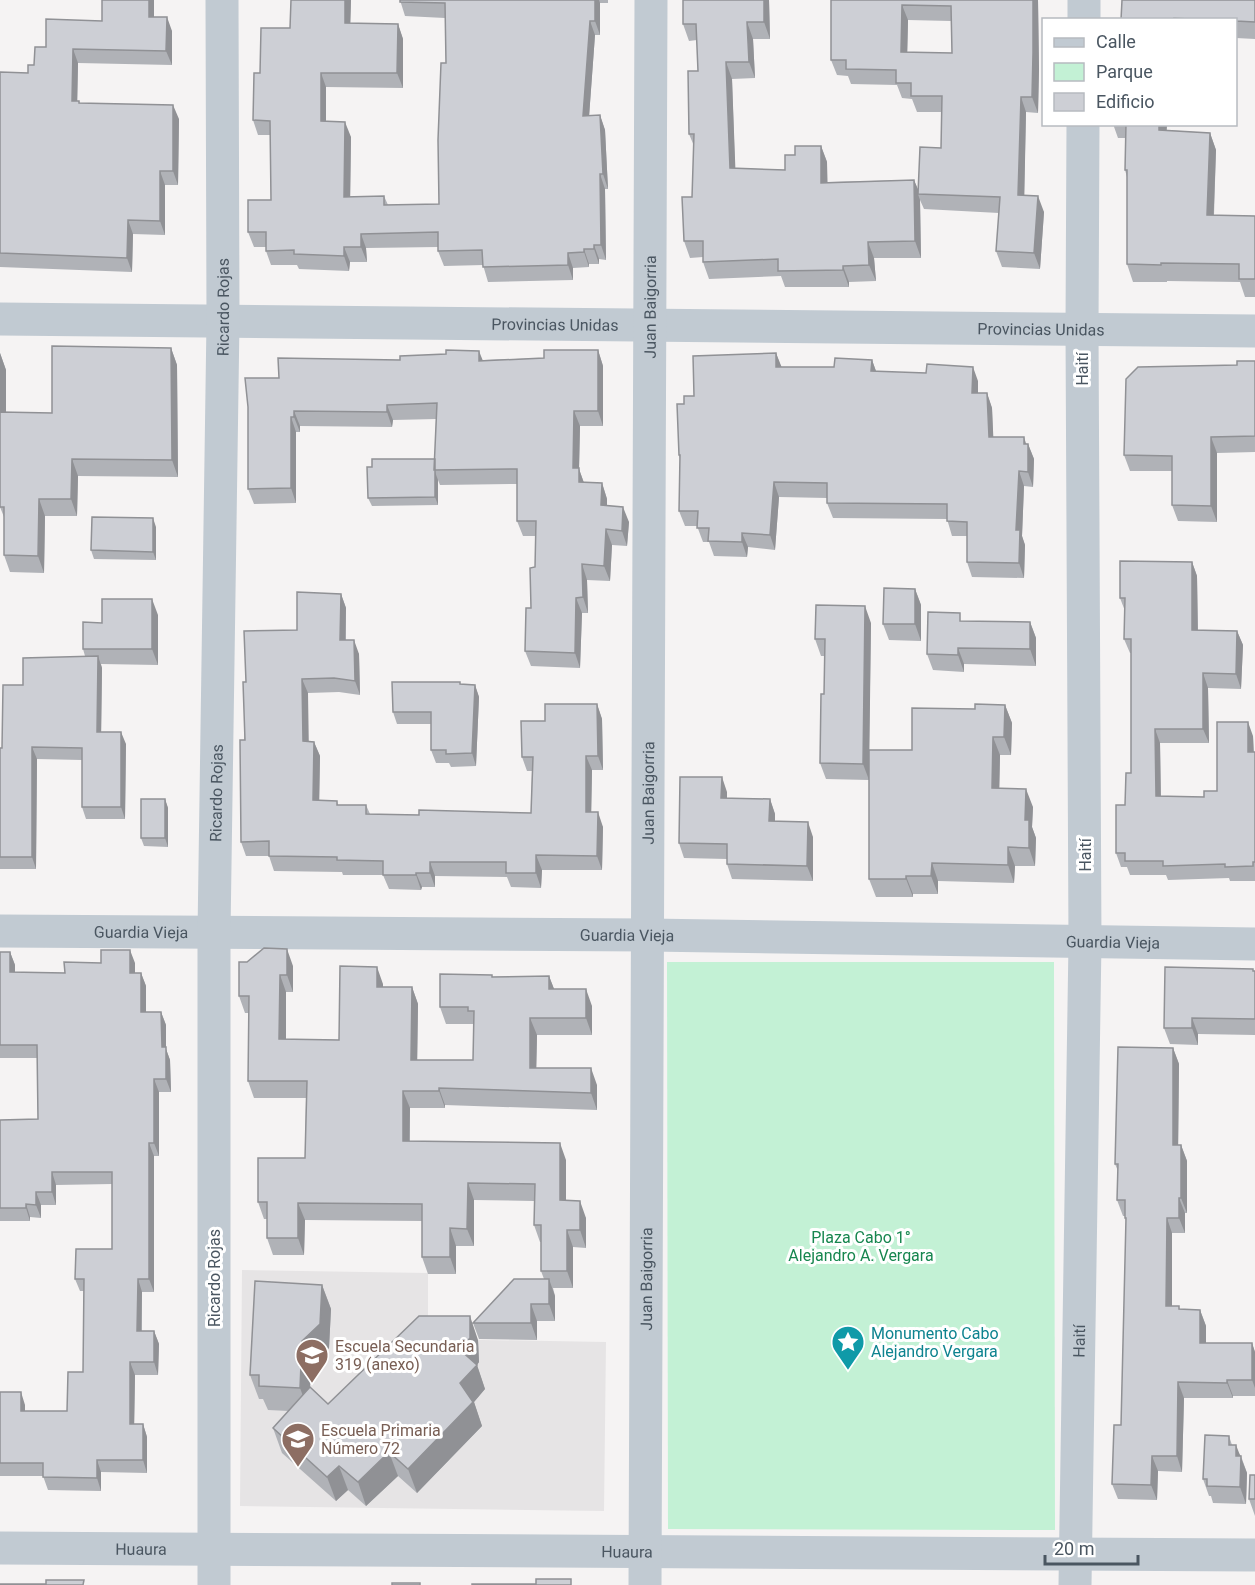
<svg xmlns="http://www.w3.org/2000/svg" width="1255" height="1585" font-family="Roboto,sans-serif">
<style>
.education{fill:#e6e4e5}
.green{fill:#c3f1d5}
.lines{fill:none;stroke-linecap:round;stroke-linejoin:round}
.minor{stroke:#c1cad2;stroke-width:33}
.wall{fill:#b0b2b7;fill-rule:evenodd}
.shaded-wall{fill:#909195}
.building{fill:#cdcfd5;stroke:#909195;stroke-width:1.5;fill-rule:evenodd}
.labels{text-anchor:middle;stroke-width:6;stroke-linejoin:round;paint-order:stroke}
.street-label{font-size:16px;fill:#4a5661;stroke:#fff}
.park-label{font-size:16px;fill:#17864f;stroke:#fff}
.culture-label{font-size:16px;fill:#0d838f;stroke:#fff;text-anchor:start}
.education-label{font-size:16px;fill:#785e54;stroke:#fff;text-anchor:start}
</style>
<rect width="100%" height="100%" fill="#f5f3f3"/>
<path class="education" d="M242,1270l186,3v66l178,3 -2,169 -364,-5z"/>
<path class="green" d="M667,962h387l1,568 -387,-1z"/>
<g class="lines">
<g class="minor">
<path d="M1084,20v-20"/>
<path id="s1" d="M0,319l1255,12"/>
<path id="s2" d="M0,931l649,4 606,9"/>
<path id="s3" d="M0,1548l1255,7"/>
<path id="s4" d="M214,1585v-652l9,-612 -1,-321"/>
<path id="s5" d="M645,1585l6,-1585"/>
<path id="s6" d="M1075,1585l10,-643 -3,-613 1,-205"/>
</g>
</g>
<path class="wall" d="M291,0h60l-1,23 48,1 5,15v49l-77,-1v35l25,15 -1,60 34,-1 4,9 51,-1 7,-141 -1,-45 -40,-2 -5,-16h208v3h-8v32h-5l-6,81 11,-1 5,15 3,59h-3l1,71 -7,-1v5h-10v3l-16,1v12l-85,2 -5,-17 -39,1 -6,-15v-4l-72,1 1,14h-17l-1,9 -50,-2 -2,-4h-26l-5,-14v-4h-12l-6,-15 23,-32 -1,-65h-12l-5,-15 7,-47 30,-45z
M769,0l1,39h-17l2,39 -23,1 3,89 50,2 10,-15 26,-9 6,16v20l87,-2 4,10 23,-42 1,-36h-25l-5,-13 -10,-1 -5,-13 -46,-1 -3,-8 -11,-1 -6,-15v-60h207l1,69 -1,44 -12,-1 -2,84 20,16 -4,57 -38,-2 -6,-16 3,-38 -75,-4 -4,-9 1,58h-47l2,23 -27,1v5h-64l-4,-11 -72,3 -6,-17v-5l-13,1 -6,-17 8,-44 2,-51 -5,-12 9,-63 -1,-31 -8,1 -6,-17zM908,20l43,1 1,32 -45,-1z
M1255,0v39l-19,-1v-18h-115z
M154,17l18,14v34l-94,-2 -1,38 3,2 99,16 -1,66h-13v50l-32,-1 -1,38 -132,-5v-195l28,1 6,-8 12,-18 56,-26z
M1113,124h54l-1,6 44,3 6,17 -2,65 41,1v81h-10l-5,-15 -73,-1v1h-34l-6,-18v-87l-2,-7 1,-32h-8z
M171,348l6,17 1,112 -100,-1 -1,40h-32l-1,57 -34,-1 -6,-17v-38l-4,-10v-154l6,17v42l46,1z
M598,350l5,16v60h-23l-1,43 5,14h18l5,16v6l22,17 -2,24 -15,-1 -2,36 -23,-1 1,33h-6l-2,55 -49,-2 -6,-15 6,-43 4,-41 1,-31h-13l-6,-15v-37l-77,1 -2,-5v25l-66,1 -4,-8 67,-39 1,-40 -43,1 -1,7 -92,-1v6h-4v71l-42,1 -6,-15 31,-111 121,-18h83l61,-2z
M776,353l5,14h53l38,-7 4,11 102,10v12h9l5,15 1,29 35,7 6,15 -1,28 -9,-1 -2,50 3,9 -1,33 -52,-1 -5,-15v-26h-15l-5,-17 -114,-1 -6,-15v-5l-48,-1 -4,53 -27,-3 -1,10 -33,-1 -5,-14h-6l-6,-16h-12l-6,-15 1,-52 -1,-4 5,-51 10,-8z
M1255,361v91l-38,1v69l-39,-1 -6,-16v-34h-42l-6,-16 113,-90z
M156,527v33l-62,-1 -3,-9z
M1192,562l5,14 1,54 39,1 6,14 -2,44 -33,-1 1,55h-49l1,53 43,1 13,-6 36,-55 1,16h1v129h-25l-1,-3 -61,2 -2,-5h-36l-3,-8h-6l-5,-14 15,-80v-120h-1l-6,-14 1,-28 -5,-13z
M915,589l6,16v36l-32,-1 -6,-16z
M341,594l5,14v32l13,14 1,41 -21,-3 -31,1v48l6,1 6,14 -1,44 18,1 1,4h28l4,9 49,1 112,-2 1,-42h-5l-5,-14 23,-36 52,-17 5,15 1,51h-11l-1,42 12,15 -1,43h-60l-1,18 -30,-1 -4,-10 -72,-1v11h-13l-1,3 -32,-1 -6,-14h-40l-1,-3 -68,-1 -5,-15h-23l-5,-14 5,-160 51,-52z
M158,615v50l-57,-1 1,4 -1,64 25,12 -1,75h-39l-4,-12v-47l-45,-1 -1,110h-36v-121h2l21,-63 62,-29 -2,-7 19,-26z
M963,621l67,1 6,16v28l-72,-2v8l-31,-2 -6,-16z
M871,623l-2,127h43l63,-41 30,-4 7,18 -1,32h-11l-1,33 34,19 -1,20 4,11 -1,28h-20l-1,17 -76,-2v13h-25v3h-37l-7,-18v-99l-43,-1 -6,-16 4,-69 1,-38h-4l-6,-17z
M461,684l14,1 4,12 -3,69 -25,1 -2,-4h-13l-5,-13v-26h-34l-4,-12z
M727,792v6l43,1 5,15v7l38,16v44l-81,-2 -5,-15v-5l-43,-1 -5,-15z
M165,799l3,9v39l-24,-1 -3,-8z
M0,952h10l5,13v7l50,1 36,-10h34v10h6l5,13v26h15l5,13v24l4,11 1,32h-12v64h-5v136h-12v39h12l5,13 -1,31h-23l-1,49h9l4,13v36l-46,-1v19l-53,-1 -5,-14h-43v-84l25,13v6h42l16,-39 1,-81h-4l-5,-12 37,-30v-65l-56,1v20h-15v13l-11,-1v4h-30v-101l38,-1 -1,-61h-37z
M293,966v26h-7v47l53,1 44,-56v3h29l6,17 -1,56h56v-36h-27l-6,-17 52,-30 57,-1 5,13 38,17v29h-55l-1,33 61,17v25l-152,-5v3h-35v33l156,19v41l20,17v30l-13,-1v41h-20l2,8v25h-18v19l-58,-1 -6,-16 71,-44 -3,-8v-29h-1l-6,-17v-24l-60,-1v46h-18v28h-28l-6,-17v-36l-117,-1 -1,35h-31l-6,-17v-19h-3l-6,-17 47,-44 1,-60h-52l-6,-17 1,-68h-4l-6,-17z
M1254,971h1v64l-57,-1v11l-28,-1 -6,-16z
M1173,1048l6,16 -1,81h3l6,16v52h-2v20h-13v73l8,3 20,1 6,16v17h46l3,9v44h-22v2h-49l-2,74 -24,-1 -1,29 -39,-1 -6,-15 9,-59 5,-203 -1,-6h-2l-6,-16 1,-29 -3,-7z
M322,1285l9,24 -2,39 -18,17 -1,22 18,17 150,-64 1,22 -2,3 8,24 -11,13 8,24 -65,67 -19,-17 -32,30 -18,-16 -12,11 -54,-48 -9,-25 16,-17 -21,-1 -5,-11h-4l-9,-24z
M1229,1436l3,9 9,11 6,17 -1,31 -33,-1 -2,-7h-2l-6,-17z
M1255,1475v41l-6,-17z"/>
<path class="shaded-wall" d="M149,0h5v31l-5,-14z
M345,0h6l-1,38 -5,-15z
M595,0h4l1,3v32l-5,-14z
M764,0h5l1,39 -6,-17z
M1033,0h5l1,69 -1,44 -6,-16z
M902,5l6,15 -1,47 -6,-15z
M167,17l5,14v34l-6,-14z
M590,21l5,14 -7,96 -5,-15z
M747,22l6,17 2,39 -6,-16z
M398,24l5,15v49l-6,-15z
M73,49l5,14 -1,52 -5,-14z
M726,62l6,17 4,106 -6,-17z
M321,73l5,14v49l-5,-15z
M1021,97l5,15 -2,99 -6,-16z
M173,105l6,14 -1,66 -5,-14z
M600,115l5,15 3,59 -5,-15z
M345,122l6,15 -1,74 -6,-14z
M1159,124h8l-1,23 -7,-17z
M1210,133l6,17 -3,82 -6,-17z
M821,146l6,16 1,37 -7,-16z
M160,171l5,14v50l-5,-14z
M600,174l5,15 1,71 -5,-15z
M914,180l6,14h-2l2,6 1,58 -6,-17z
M1038,196l6,16 -4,57 -6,-16z
M128,220l5,14 -1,38 -5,-14z
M361,234l5,14 1,14 -6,-15z
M868,242l6,16 2,23 -7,-16z
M594,245l5,14v5l-5,-15z
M344,247l6,15 -1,9 -5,-15z
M584,249l5,15v3l-5,-15z
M568,253l5,15v12l-5,-15z
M843,266l6,16v5l-6,-17z
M171,348l6,17 1,112 -6,-17z
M598,350l5,16v60l-5,-15z
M479,351l6,15 -6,-5z
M0,353l6,17v59l-6,-16z
M776,353l6,15 -6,-1z
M872,360l5,14 -6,-3z
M973,367l5,14v27l-6,-15z
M987,393l5,15 2,44 -5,-15z
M387,405l6,15 -1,7 -5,-15z
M294,411l6,15v6l-6,-15z
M574,411l6,15 -1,43 5,14v15l-11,-30z
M291,417l5,15v71l-5,-15z
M1024,437l4,13v-6l6,15 -1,28 -5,-15 -4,-28z
M1211,437l6,16v69l-6,-16z
M72,459l6,17 -1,40 -6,-17z
M1019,471l5,15 -2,50 3,9 -1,33 -5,-15 -3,-33z
M435,472l3,8v25l-3,-8z
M774,482l5,15 -4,53 -5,-15z
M602,483l5,16v21l-6,-15z
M39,499l6,17 -1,57 -6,-17z
M623,507l6,15 -2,24 -5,-15z
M153,518l3,9v33l-3,-8z
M606,529l6,16 -2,36 -6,-15z
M742,533l6,14 -1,10 -5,-15z
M1192,562l5,14 1,68 -6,-14z
M582,564l5,16 1,33 -5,-16z
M915,589l6,16v36l-6,-17z
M341,594l5,14 -1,47 -5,-15z
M576,598l6,15 -2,55 -5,-15z
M152,599l6,16v50l-6,-16z
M865,606l6,17 -2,157 -6,-16z
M1030,622l6,16v28l-6,-17z
M1237,631l6,14 -2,44 -5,-15z
M354,640l5,14 1,41 -5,-14z
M958,648l6,16v8l-6,-17z
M98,656l4,12 -1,76 -4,-12z
M1203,673l5,15 1,55 -6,-14z
M302,679l6,14 1,63 -6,-15z
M475,685l4,12 -3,69 -4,-13z
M597,704l5,15 1,51 -5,-14z
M1005,705l7,18 -1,32 -7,-18z
M1248,722l5,14 1,30 -6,-14z
M1155,729l5,14 1,67 -5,-14z
M121,732l5,12 -1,75 -4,-12z
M993,737l7,18 -1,51 -7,-18z
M314,742l6,14 -1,59 -6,-15z
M32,747l5,12 -1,110 -4,-12z
M586,756l6,14 -1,56 -5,-14z
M722,777l5,15v21l-6,-15z
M1026,789l7,18 -1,20 4,11 -1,28 -6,-18 -4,-28z
M165,799l3,9v39l-3,-9z
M770,799l5,15v22l-6,-15z
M598,812l5,15 -1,43 -5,-14z
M808,822l5,15v44l-6,-15z
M1008,847l7,19 -1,17 -6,-18z
M536,855l6,15 -1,18 -5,-15z
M430,862l5,14v11l-5,-14z
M932,863l6,18v13l-7,-18z
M416,873l6,14 -1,3 -5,-15z
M906,876l7,18v3l-7,-18z
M287,949l6,17v26l-6,-17z
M130,950l5,13v23l-5,-13z
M10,952l5,13v20l-5,-13z
M377,967l6,17v20l-6,-17z
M141,973l5,13v38l-5,-12z
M280,975l6,17v64l-7,-17z
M549,976l7,18 -7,-5z
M412,987l6,17 -1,73 -6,-17z
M586,989l6,17v29l-6,-17z
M161,1012l5,13v24l4,11 1,32 -5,-13 -4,-32z
M530,1018l7,17 -1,50 -6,-17z
M1192,1018l6,16v11l-6,-17z
M1173,1048l6,16 -1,97 -5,-16z
M591,1068l6,17v25l-6,-17z
M154,1079l5,13v64l-5,-13z
M439,1088l6,17v3l-6,-17z
M403,1091l7,17 -1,50 -6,-17z
M149,1143l5,13v136l-5,-13z
M560,1143l6,17v58l-6,-18z
M1181,1145l6,16v52l-6,-15z
M52,1172l4,13v20l-4,-13z
M468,1183l6,17v46l-7,-17z
M36,1192l5,13v13l-5,-13z
M1179,1198l6,15v20l-6,-15z
M580,1201l6,17v30l-6,-18z
M298,1203l7,17 -1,35 -6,-17z
M26,1204l4,13v4l-4,-13z
M1167,1218l5,15v89l-6,-16z
M450,1228l6,18v28l-6,-17z
M567,1230l6,17v41l-6,-17z
M138,1279l4,13 -1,52 -4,-13z
M549,1279l6,17v25l-6,-17z
M322,1285l9,24 -2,39 -18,17 -2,47 -9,-24 2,-47z
M531,1304l6,17v19l-6,-17z
M1200,1310l6,16v32l-6,-15z
M470,1316l8,24 1,22 -2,3 8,24 -11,13 8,24 -65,67 -9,-24 52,-86v-33z
M154,1331l5,13 -1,31 -4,-13z
M1252,1343l3,9v36l-3,-8z
M130,1362l5,13 -1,61 -4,-12z
M1227,1380l6,16v2l-6,-15z
M1178,1382l6,16 -2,74 -5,-16z
M21,1392l4,13v19l-4,-13z
M143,1424l4,13v36l-4,-13z
M1236,1445l11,28 -1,31 -6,-17 -4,-31z
M389,1452l9,24 -32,30 -8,-24z
M1152,1456l6,15 -1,29 -6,-15z
M97,1460l4,12v19l-4,-13z
M339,1466l9,24 -12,11 -9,-24z"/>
<path class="building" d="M102,0h47v17h18l-1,34 -93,-2 -1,52h7v2l94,2v66h-13v50l-32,-1 -1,38 -127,-5v-181l28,1v-8h6l1,-18h11v-28l56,2z
M291,0h54v23l53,1 -1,49h-76v48l24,1 -1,75 40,-1v9l55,-1 -1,-64 3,-77h5l-1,-60 -45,-1v-2h195v21h-5l-7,95 17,-1 3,59h-3l1,71h-7v4h-10v3l-16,1v12l-85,2 -1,-17 -44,1v-19l-77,2v13h-17v9l-50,-2v-4l-28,1v-19h-18v-32h23l-1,-79 -17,-1 1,-47h6l1,-45h29z
M683,0h81v22h-17l2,40h-23l4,106 55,2v-15h10v-9h26v37l93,-3 1,61 -47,1 1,23 -26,1v4l-65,1v-12l-75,3v-21h-19l-2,-44h10l2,-63h-5l-1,-63h10l-2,-47h-13z
M831,0h202v53l-1,44h-11l-3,98 20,1 -4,57 -38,-2 4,-54 -82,-3 2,-47 21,1 1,-52h-31v-13h-15v-13l-50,-1v-9h-15zM902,5l49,1 1,47 -51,-1z
M1122,0h133v22l-19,-1v-1h-32l-30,-2v2h-53z
M1126,124h33v6l51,3 -3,82 48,1v63h-16v-15l-78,-1v2l-34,-1v-94h-2z
M52,346l119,2 1,112 -100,-1 -1,40h-32l-1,57 -34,-1v-48h-4v-95l52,1z
M446,350l33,1v10l65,-3v-8h54v61h-24l-1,57h6v14l23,1 -1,22 22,2 -1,24 -16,-2 -2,37 -22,-2 1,33 -7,1 -1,55 -50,-2 1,-43h5l-1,-40 5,-1 1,-46h-19v-52l-83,1 3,-67 -50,2v7l-93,-1v6h-3v71l-43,1v-82l-3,-29h34l-1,-20 122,2v-4l46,-2z
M776,353v14h58l1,-9 37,2 -1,11 55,2 1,-9 46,3 -1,26h15l2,44h35v7h4v28l-9,-1 -3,59h4l-1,33 -52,-1v-40l-20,-1v-17l-120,-1v-20l-53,-1 -4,53 -28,-2v9l-34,-1 1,-13h-12l1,-17h-19l1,-56h-1l-2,-51h7v-8h10l-1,-40z
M1237,361h18v75l-44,1v69l-39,-1v-49l-48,-1 2,-76 12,-12 99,-2z
M372,459h63v38l-67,1 -1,-31h5z
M92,517l61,1v34l-62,-2z
M1120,561l72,1v68l45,1 -1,43 -33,-1v56h-48l1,67 48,1v-6h13v-69h31v30h7v110h-2v4l-28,1v-3l-62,2v-5h-38v-8h-9v-48h9l1,-32h5v-134h-7l1,-41h-5z
M884,588l31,1v35h-32z
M297,592l44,2 -1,46h14l1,41 -21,-3 -32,1 1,62 11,1 -1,58 24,1v4h29v9l53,1v-5l112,3 2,-56h-11l-1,-36h24v-17h52l1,52h-12v56h12l-1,44 -61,-1v18h-30v-11h-76v11h-14v2h-33v-14l-46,-1v-3l-68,-1v-15l-28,1 -1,-102h5l-2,-58h3l-2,-51 53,-1z
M102,599h50v50h-69v-27l19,1z
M816,605l49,1 -2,158 -43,-1 1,-69h3l1,-55h-10z
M928,612l32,1v8l70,1v27l-72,-1v7l-31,-1z
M98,656l-1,76h24v75h-39v-59l-50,-1v110h-32v-109h2l1,-63h20v-27z
M392,682h68v2l15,1 -3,68 -26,1v-4h-15v-38h-38z
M975,704l30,1 -1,32h-11l-1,51 34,1 -1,31h4v28l-21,-1v18l-76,-2 -1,13h-25v3h-37v-129h43v-42l63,1z
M680,777h42l-1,21 49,1 -1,22 39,1 -1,44 -80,-2v-20l-48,-1z
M141,799h24v39h-24z
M264,948l23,1v26h-7l-1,64 60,1 1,-74 37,1v20h35l-1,73h62l1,-49h-6v-4h-28v-33l52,1v2l57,-1v13h37v29h-56v50h61v25l-152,-5v3h-36v50l157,2v57l20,1v29h-13v41h-26v-46h-7l1,-41 -67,-1 -1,46 -17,-1v29h-28v-53l-124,-1v35h-31v-36h-9v-44h47l2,-77h-59l1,-85h-10v-34h8z
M101,950h29v23h11v39h20l1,35h4v32h-12v64h-5v136h-11l-1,52h17v31h-24v62h13v36h-46v18l-54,-1v-14h-43v-71h21v19h46l1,-39h15l1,-93h-9l1,-30h36v-77h-60v20h-16v13l-10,-1v4h-26v-88l38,-1 -1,-74h-37v-93h10v20l55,1 -1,-11 37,1z
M1165,967l88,2v2h2v48l-63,-1v10h-28z
M1118,1047l55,1v97h8v53h-2v20h-12l-1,88h13v3l21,1v33h52v37h-25v3l-49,-1 -1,74h-25l-1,29 -39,-1 2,-59h7l5,-207h-1v-18h-8l1,-36h-3z
M514,1279h35v25h-18v19h-58z
M255,1281l67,4 -2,39 -18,17 -2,47 -41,-2v-11h-9z
M419,1316h51v22l-10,12 17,15 -17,18 13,19 -65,67 -19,-17 -31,30 -19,-16 -12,11 -54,-49 37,-41 18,17z
M1205,1435l24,1v9h7v11h5l-1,31 -33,-1v-7h-4z
M1250,1475h5v24h-6z
M536,1579h35v6h-99v-1h64z
M46,1580h38l-1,5h-83v-1h46z
M392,1583h28v2h-28z"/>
<defs>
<g id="sight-pin" transform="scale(1.725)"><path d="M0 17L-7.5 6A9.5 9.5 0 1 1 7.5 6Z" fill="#0f9aa8" stroke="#fff"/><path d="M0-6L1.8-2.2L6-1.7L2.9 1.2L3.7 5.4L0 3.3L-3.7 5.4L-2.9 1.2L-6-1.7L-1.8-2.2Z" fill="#fff"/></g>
<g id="school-pin" transform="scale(1.725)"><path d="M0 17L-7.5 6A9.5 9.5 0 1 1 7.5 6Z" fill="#8d6e63" stroke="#fff"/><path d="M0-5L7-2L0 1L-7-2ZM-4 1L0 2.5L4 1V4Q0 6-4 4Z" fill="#fff"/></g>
</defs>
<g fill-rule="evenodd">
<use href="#sight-pin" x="848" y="1342"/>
<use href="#school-pin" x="312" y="1355"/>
<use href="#school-pin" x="298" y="1439"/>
</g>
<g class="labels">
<g class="street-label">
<text dy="6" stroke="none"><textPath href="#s4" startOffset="1278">Ricardo Rojas</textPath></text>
<text dy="6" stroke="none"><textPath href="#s5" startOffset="1278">Juan Baigorria</textPath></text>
<text dy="6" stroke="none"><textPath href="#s1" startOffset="555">Provincias Unidas</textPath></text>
<text dy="6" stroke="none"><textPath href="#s1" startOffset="1041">Provincias Unidas</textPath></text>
<text transform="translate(1082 369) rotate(-90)" y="6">Haití</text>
<text dy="6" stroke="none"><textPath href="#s4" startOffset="792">Ricardo Rojas</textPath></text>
<text dy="6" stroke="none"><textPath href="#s5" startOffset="792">Juan Baigorria</textPath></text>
<text transform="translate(1085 855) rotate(-90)" y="6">Haití</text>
<text dy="6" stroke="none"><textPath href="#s2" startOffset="141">Guardia Vieja</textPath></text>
<text dy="6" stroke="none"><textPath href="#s2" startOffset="627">Guardia Vieja</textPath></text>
<text dy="6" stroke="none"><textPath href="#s2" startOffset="1113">Guardia Vieja</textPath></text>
<text transform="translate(214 1278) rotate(-90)" y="6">Ricardo Rojas</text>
<text dy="6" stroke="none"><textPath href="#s5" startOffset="306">Juan Baigorria</textPath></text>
<text dy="6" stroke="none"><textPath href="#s6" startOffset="244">Haití</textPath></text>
<text dy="6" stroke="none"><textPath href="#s3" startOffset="141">Huaura</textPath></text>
<text dy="6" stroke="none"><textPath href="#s3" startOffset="627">Huaura</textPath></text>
</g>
<g class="park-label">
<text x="861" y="1243">Plaza Cabo 1°<tspan x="861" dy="18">Alejandro A. Vergara</tspan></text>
</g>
<g class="culture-label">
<text x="871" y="1339">Monumento Cabo<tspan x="871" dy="18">Alejandro Vergara</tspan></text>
</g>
<g class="education-label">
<text x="335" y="1352">Escuela Secundaria<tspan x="335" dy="18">319 (anexo)</tspan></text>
<text x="321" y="1436">Escuela Primaria<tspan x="321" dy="18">Número 72</tspan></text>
</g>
</g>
<rect x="1042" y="18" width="195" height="108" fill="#ffffff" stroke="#b7bbc0" stroke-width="1.5"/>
<rect x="1054" y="38" width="30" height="9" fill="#c1cad2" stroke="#b7bbc0" stroke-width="1.5"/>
<text x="1096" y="48" font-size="18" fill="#4a5661">Calle</text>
<rect x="1054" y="63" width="30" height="18" fill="#c3f1d5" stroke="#b7bbc0" stroke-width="1.5"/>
<text x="1096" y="78" font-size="18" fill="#4a5661">Parque</text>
<rect x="1054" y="93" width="30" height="18" fill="#cdcfd5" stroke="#b7bbc0" stroke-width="1.5"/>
<text x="1096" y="108" font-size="18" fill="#4a5661">Edificio</text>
<path d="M1045 1555v9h93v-9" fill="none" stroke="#4a5661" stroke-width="3"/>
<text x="1054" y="1555" font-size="18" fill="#4a5661" stroke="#ffffff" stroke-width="4.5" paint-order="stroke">20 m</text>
</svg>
